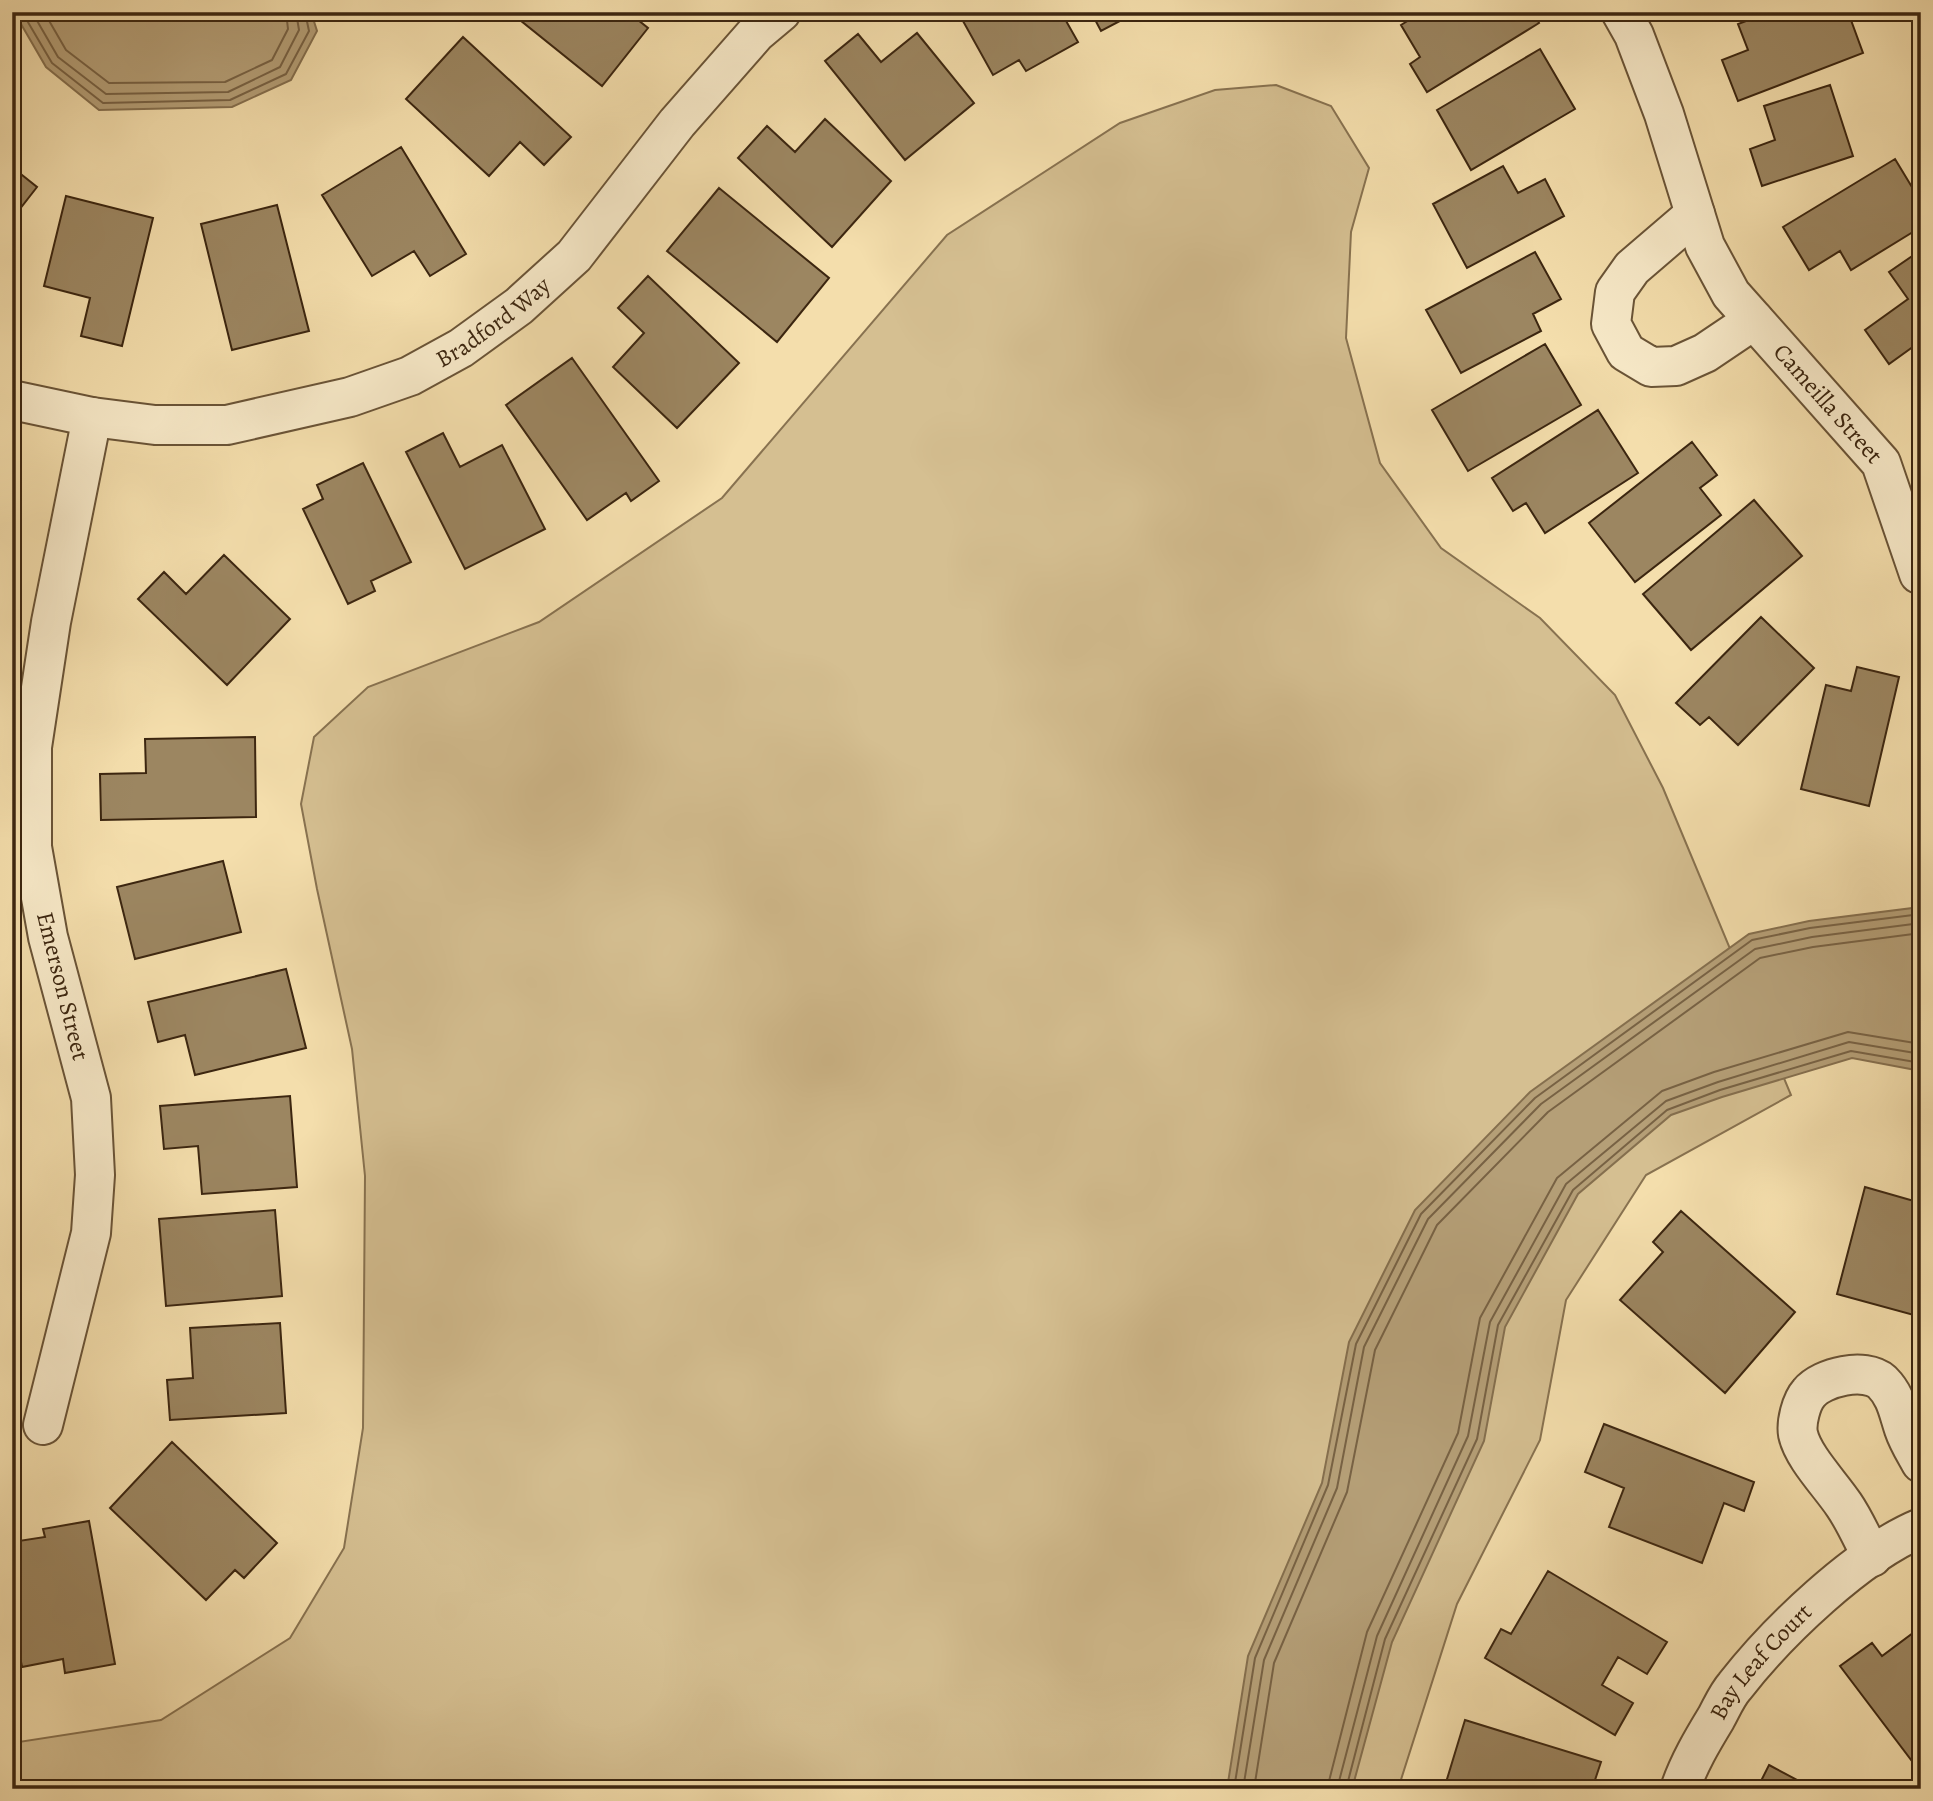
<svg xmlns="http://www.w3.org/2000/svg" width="1933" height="1801" font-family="Alegreya,serif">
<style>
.green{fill:#d5bf91;stroke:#887250;stroke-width:2}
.water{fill:#b59f77;stroke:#856f4e;stroke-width:2}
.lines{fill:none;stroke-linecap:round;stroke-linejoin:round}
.shore{stroke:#786244;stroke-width:2}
.building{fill:#9c8661;stroke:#3c2610;stroke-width:2}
.street-casing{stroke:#6a5437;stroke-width:42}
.street{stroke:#f8eac9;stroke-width:38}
.labels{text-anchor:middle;stroke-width:5;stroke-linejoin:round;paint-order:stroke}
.street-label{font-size:24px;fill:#3c2610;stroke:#f8eac9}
</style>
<rect width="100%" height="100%" fill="#f4deac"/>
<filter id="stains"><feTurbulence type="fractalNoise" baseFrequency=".00286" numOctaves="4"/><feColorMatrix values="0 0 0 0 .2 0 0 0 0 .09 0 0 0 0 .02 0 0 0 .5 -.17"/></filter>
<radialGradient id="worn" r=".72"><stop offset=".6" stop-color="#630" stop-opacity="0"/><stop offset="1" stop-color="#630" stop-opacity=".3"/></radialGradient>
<path class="green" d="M1276,85l55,21 38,62 -18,64 -5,106 34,125 61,85 99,70 75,77 48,93 128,307 -145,80 -80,125 -26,140 -83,164 -59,185h-1386v-46l149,-23 129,-82 54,-90 19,-120 2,-252 -13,-127 -35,-160 -16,-85 13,-67 54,-50 171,-65 183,-124 225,-263 173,-112 95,-33z"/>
<path class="water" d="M14,12h297l6,19 -26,49 -59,27 -133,3 -53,-43z
M1921,907v164l-69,-13 -130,39 -51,18 -93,79 -73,133 -21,114 -92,201 -40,147h-125l21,-133 74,-173 27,-141 66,-132 115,-118 219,-158 60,-13z"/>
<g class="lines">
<path class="shore" d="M22,12l30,51 51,40 127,-3 56,-26 23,-43 -4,-19
M32,12l26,45 48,37 122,-2 52,-25 19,-37 -3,-18
M44,12l22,38 43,33 116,-1 47,-22 16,-31 -2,-17
M1234,1789l21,-131 73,-173 28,-141 65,-130 114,-116 217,-158 58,-12 111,-14
M1243,1789l21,-129 73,-172 27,-141 64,-128 113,-115 214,-155 57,-12 109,-14
M1254,1789l20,-126 73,-171 28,-142 62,-125 111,-113 212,-154 53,-11 108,-14
M1327,1789l40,-157 91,-199 22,-115 77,-140 105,-87 52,-19 134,-40 73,12
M1337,1789l40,-153 91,-200 22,-114 76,-138 100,-83 52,-19 131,-40 72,12
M1346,1789l39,-150 92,-200 21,-114 75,-135 94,-80 53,-20 131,-39 70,12"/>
</g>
<path class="building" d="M510,12h118l20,16 -46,58z
M958,12h103l17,30 -52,29 -7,-11 -26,15z
M1091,12h46l-36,19z
M1422,12h111l6,11 -112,69 -17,-28 10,-7 -19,-32z
M1770,12h78l15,41 -125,48 -16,-41 26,-10 -10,-26z
M917,33l57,70 -69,57 -80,-99 33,-27 23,28z
M463,37l108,100 -27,28 -24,-23 -31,34 -83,-77z
M1540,49l35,60 -104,61 -34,-60z
M1830,85l23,71 -91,30 -12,-37 25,-9 -11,-34z
M825,119l66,62 -59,66 -94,-89 29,-32 28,26z
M401,147l65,107 -36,22 -16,-25 -42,25 -50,-81z
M1895,159l26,43v25l-70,43 -11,-19 -31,19 -26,-43z
M1503,166l15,27 27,-14 19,37 -97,52 -34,-64z
M12,167l25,20 -25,32z
M719,188l110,90 -52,64 -110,-91z
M66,196l87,22 -31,128 -41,-10 9,-38 -46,-12z
M277,205l32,126 -77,19 -31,-126z
M1921,250v91l-32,23 -24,-34 43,-31 -19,-27z
M1535,252l26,47 -28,15 8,17 -80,42 -35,-63z
M648,276l91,87 -62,65 -64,-61 31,-34 -26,-25z
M1545,344l36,61 -113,66 -36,-61z
M572,358l87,123 -28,20 -5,-8 -39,27 -81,-115z
M1598,410l40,63 -93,60 -19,-30 -13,8 -21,-33z
M443,433l17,34 42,-22 43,84 -80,40 -59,-117z
M1692,442l25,33 -17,13 21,27 -86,67 -46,-59z
M363,463l48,99 -40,19 4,10 -27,13 -45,-95 20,-10 -6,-14z
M1754,500l48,56 -111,94 -48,-56z
M224,555l66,64 -63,66 -89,-86 26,-27 22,22z
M1761,617l53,51 -76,77 -29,-28 -9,8 -24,-22z
M1857,667l42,10 -30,129 -68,-17 25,-104 25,6z
M255,737l1,80 -155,3 -1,-46 46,-1 -1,-34z
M223,861l18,71 -106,27 -18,-72z
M286,969l20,79 -111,27 -10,-40 -27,7 -10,-40z
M12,1081h2l5,45h-7z
M290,1096l7,91 -95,7 -4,-48 -34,3 -4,-43z
M1865,1187l56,16v114l-84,-23z
M275,1210l7,86 -116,10 -7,-87z
M1681,1211l114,101 -70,81 -105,-93 43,-48 -10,-10z
M280,1323l6,90 -116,7 -3,-40 26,-2 -3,-50z
M1604,1424l150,58 -10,29 -20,-8 -22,60 -93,-36 15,-39 -39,-16z
M172,1442l105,101 -33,35 -9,-8 -29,30 -96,-92z
M89,1521l26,143 -50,9 -2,-14 -41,8 -10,-52v-73l33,-5 -2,-8z
M1548,1571l119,71 -20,32 -29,-17 -16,28 31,18 -18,32 -130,-77 16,-29 10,5z
M1921,1627v146l-81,-107 32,-23 10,13z
M1465,1720l136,42 -9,27h-148z
M1769,1765l45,24h-57z"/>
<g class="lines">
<g class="street-casing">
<g id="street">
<path id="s1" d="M1621,12l13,23 30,79 41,132 26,48 150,169 38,111"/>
<path d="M1695,214l-63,54 -17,24 -4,32 15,28 25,15 25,-1 29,-13 49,-33"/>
<path id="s2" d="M12,400l80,17 63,8h72l123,-28 60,-21 51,-28 58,-42 55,-50 103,-133 79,-90 25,-21"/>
<path d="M43,1425l48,-192 4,-58 -4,-77 -43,-161 -16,-90v-100l19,-125 41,-205"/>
<path d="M1872,1557c-9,-17 -17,-36 -28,-52 -14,-21 -41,-48 -46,-71 -2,-11 3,-32 11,-41 13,-16 56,-26 73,-11 14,14 16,29 22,47 4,12 11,23 17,34"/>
<path id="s3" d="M1680,1789c9,-26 22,-48 36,-71 6,-11 11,-23 19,-32 42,-54 123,-132 186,-158"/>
</g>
</g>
<use href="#street" class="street"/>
</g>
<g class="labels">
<g class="street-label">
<text dy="8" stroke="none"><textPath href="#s2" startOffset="506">Bradford Way</textPath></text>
<text dy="8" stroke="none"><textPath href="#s1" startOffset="450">Cameilla Street</textPath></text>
<text transform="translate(63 986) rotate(76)" y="8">Emerson Street</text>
<text dy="8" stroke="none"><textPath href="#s3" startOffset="152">Bay Leaf Court</textPath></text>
</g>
</g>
<rect width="1933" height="1801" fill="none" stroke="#f4deac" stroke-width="42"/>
<rect x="14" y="14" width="1905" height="1773" fill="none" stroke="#3c2610" stroke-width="3.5"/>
<rect x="21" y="21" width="1891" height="1759" fill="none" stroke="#3c2610" stroke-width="2"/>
<rect width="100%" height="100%" filter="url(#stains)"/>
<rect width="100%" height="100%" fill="url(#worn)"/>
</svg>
